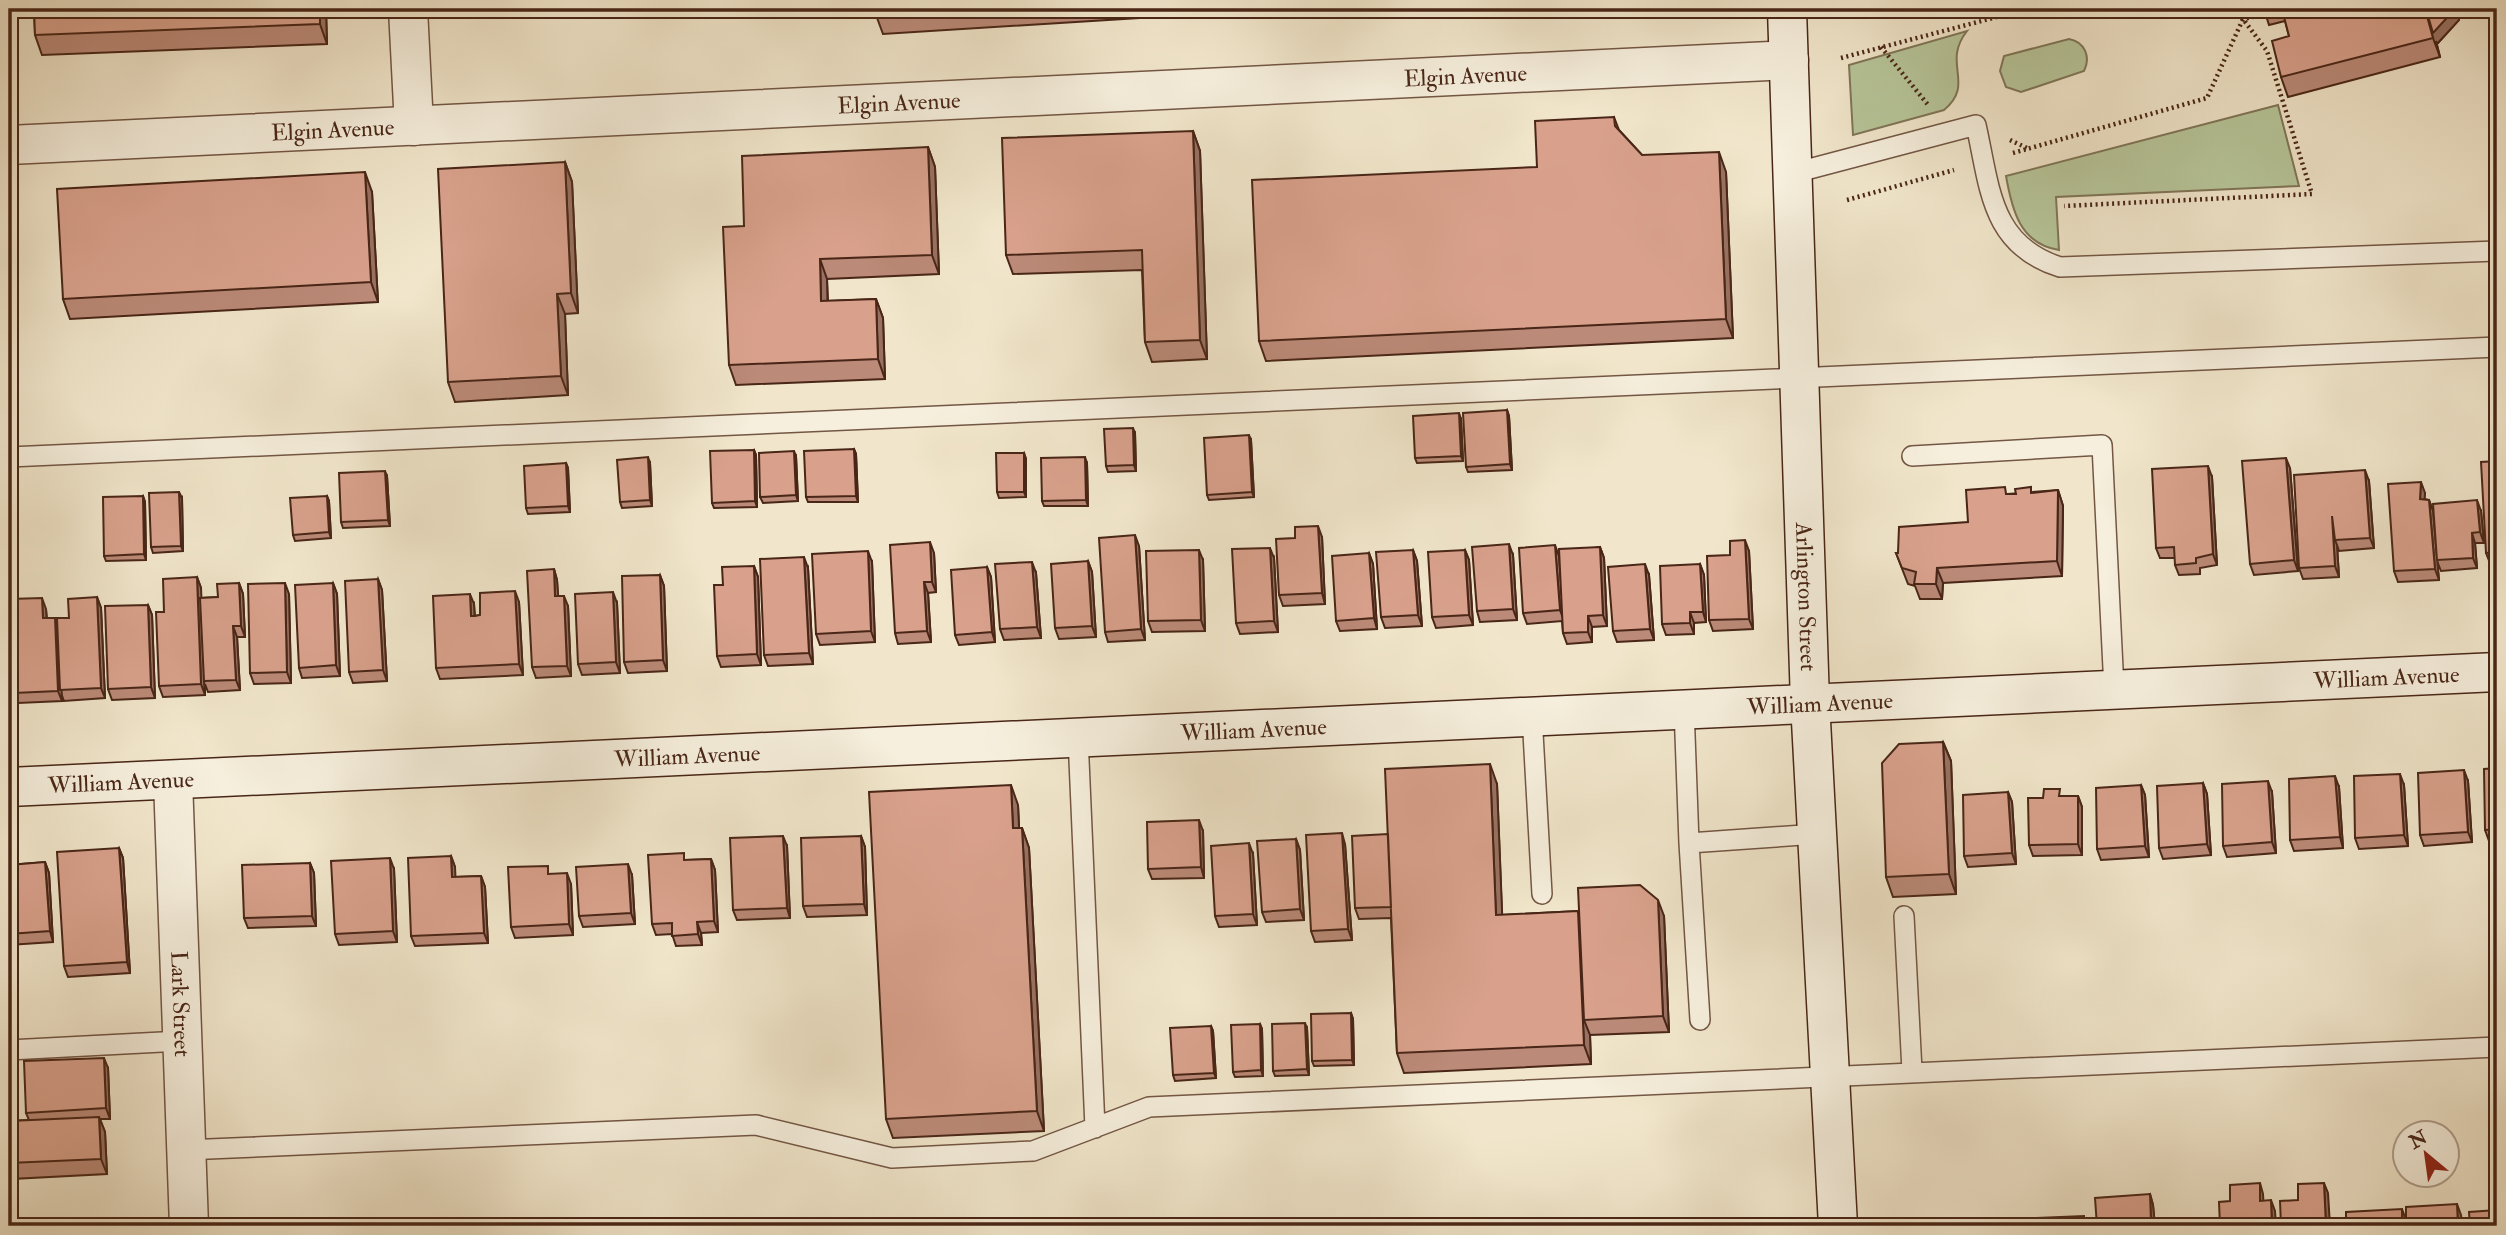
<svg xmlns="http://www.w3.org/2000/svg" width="2506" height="1235" font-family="'IM FELL Double Pica',serif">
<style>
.green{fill:#b7c69a;stroke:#807658;stroke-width:2}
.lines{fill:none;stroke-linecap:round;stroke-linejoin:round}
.lane-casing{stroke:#735644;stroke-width:22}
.street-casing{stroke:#735644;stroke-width:41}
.secondary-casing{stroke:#492617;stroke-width:41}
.path{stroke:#492617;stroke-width:4.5;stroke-dasharray:2 3.5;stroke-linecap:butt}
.lane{stroke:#f6efdd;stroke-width:19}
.street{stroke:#f6efdd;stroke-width:38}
.secondary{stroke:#f6efdd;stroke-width:38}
.wall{fill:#bb8a78;stroke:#492617;stroke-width:2}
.shaded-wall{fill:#987162;stroke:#492617;stroke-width:2}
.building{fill:#d9a18c;stroke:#492617;stroke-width:2}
.labels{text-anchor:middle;stroke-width:5;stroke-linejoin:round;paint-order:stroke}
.street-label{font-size:23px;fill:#492617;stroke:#f6efdd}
</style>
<rect width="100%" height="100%" fill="#f1e6cb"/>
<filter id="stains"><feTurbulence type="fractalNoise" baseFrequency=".00286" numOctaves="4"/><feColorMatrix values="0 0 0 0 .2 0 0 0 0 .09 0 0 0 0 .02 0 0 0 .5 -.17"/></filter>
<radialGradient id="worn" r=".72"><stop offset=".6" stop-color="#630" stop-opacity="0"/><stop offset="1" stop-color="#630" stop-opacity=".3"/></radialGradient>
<path class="green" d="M1967,31c-26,33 9,52 -23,79l-91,25 -4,-70z
M2069,39c16,3 22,18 15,32l-63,21 -15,-5 -6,-16 4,-15z
M2278,105l21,81 -243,11 3,53c-39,-6 -47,-40 -53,-74z"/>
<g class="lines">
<g class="lane-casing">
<path id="lane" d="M1794,173l182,-48c14,62 14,120 84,142l437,-16
M1912,456l190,-11 12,244
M9,457l2488,-110
M1684,708l5,135 128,-9
M1532,715l10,179
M1078,737l17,391
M1689,843l11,177
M1904,916l8,155
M9,1050l172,-9
M185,1150l571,-25 136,33 141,-7 116,-44 1348,-60"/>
</g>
<g class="street-casing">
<g id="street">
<path d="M408,9l6,117"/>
<path id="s1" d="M9,145l1780,-85"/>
<path id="s2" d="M173,780l16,446"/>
</g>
</g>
<g class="secondary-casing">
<g id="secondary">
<path id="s3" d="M1787,9l23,693 28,524"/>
<path id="s4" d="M9,787l2488,-115"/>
</g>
</g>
<path class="path" d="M2235,9l8,10 24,-5
M1881,47l48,59
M1841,58l186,-49
M2010,140l17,8
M2013,153l194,-55 36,-79 24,32 45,143 -248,12
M1847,200l107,-30"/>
<use href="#lane" class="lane"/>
<use href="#street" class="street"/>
<use href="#secondary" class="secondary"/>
</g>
<path class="wall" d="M34,9h292l1,35 -285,11 -7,-20z
M555,9h132v4l-130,3z
M875,9h328v5l-320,20 -7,-19z
M2264,9h194l1,11 -22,24 -1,-3 4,16 -152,40 -7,-20 8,-41 -4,-15 -16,4z
M1614,117l5,13 23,25 84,17 7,166 -467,23 -7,-20 278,-174z
M1193,131l7,20 7,208 -55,3 -7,-20 -3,-72 -129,4 -7,-19z
M928,147l7,20 4,107 -112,5 1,22 48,-2 7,19 2,61 -149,6 -7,-20 15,-139z
M565,162l7,20 6,131 -13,1 3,81 -113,7 -7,-20z
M372,192l6,110 -308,17 -7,-20z
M1507,410l2,6 3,54 -44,2 -2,-5z
M1461,419l2,42 -46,2 -2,-5z
M1135,433l1,38 -28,1 -2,-6z
M1251,440l3,57 -45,3 -2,-5z
M854,449l2,5 2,48h-50l-2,-5z
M754,450l2,5 1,52 -43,1 -2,-5z
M1024,453l2,6v38l-27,1 -2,-6z
M796,456l2,45 -35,2 -3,-6z
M2497,461v102h-7l-4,-10z
M566,463l2,5 2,44 -42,2 -2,-6z
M650,463l2,43 -30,2 -2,-6z
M1087,463l1,43h-44l-2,-5z
M2290,468l8,103 -44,4 -4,-11z
M387,476l3,50 -47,2 -2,-6z
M2212,477l5,88 -17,3v6l-21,1 -4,-10v-7h-15l-4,-10z
M2369,481l5,67 -35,3 -2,-6 2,32 -36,2 -4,-11z
M2058,490l5,16 -1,70 -119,7 -1,16h-22l-5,-13 -7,-2 -12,-31h2l70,-31 40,-28z
M2425,493l-1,6 5,1 4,11 3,45 45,-45 3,32h-9l2,25 -36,3 -4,-10 2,19 -41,2 -4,-11z
M143,496l2,6 1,58 -40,1 -2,-5z
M327,496l2,5 2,37 -36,3 -2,-6z
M182,498l1,53 -30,2 -2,-6z
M1322,537l3,67 -42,2 -4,-11 16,-57z
M1139,546l6,94 -37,2 -3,-10z
M1600,547l4,11 3,68 -15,1v15l-25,2 -4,-11 -1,-12 -35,3 -4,-11 36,-58z
M1413,550l4,11 5,65 -37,2 -4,-11z
M1465,550l4,10 4,65 -37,3 -4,-11z
M1749,551l4,78 -40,2 -4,-11 21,-65z
M934,553l2,39 -8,1 3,49 -33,2 -3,-11z
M1369,553l4,11 4,65 -37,2 -4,-10z
M1513,555l4,65 -37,2 -3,-11z
M1274,558l4,74 -38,2 -4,-11z
M1203,560l2,71 -53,1 -4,-11z
M1088,561l4,11 4,65 -37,2 -4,-11z
M872,562l3,80 -55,3 -4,-11z
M1700,564l4,11 2,47 -12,1v11l-28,1 -4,-11z
M754,566l4,11 3,88 -40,2 -4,-11 6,-71z
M987,567l4,10 4,65 -36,3 -4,-10z
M808,568l5,96 -45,2 -4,-11z
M554,569l3,11 1,16 10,10 3,70 -35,2 -4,-11z
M1036,573l5,65 -37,2 -4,-11z
M660,575l4,11 3,85 -39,2 -4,-11z
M1649,575l5,65 -37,2 -4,-11z
M197,577l4,11v10l17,-1 21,-14 4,11 2,43h-8l3,53 -32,2 -3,-8v11l-42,2 -4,-11 5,-74z
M378,579l4,11 5,91 -34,2 -4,-11z
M333,583l4,11 3,82 -38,2 -3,-10z
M289,594l2,89 -37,1 -4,-11z
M97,597l4,11 4,90 -41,3 -3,-8 1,8 -44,2 -4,-10 32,-84 1,9h8l2,5 12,-5z
M519,602l4,73 -83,4 -4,-11 38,-64 1,12 5,-1z
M617,603l3,70 -38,2 -4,-11z
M148,605l4,10 3,83 -43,2 -4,-11z
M1943,742l8,19 5,133 -63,3 -7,-20z
M2497,768v72l-8,1 -4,-11z
M2468,781l4,61 -48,4 -4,-11z
M2203,783l4,11 4,61 -48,4 -4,-11z
M1497,784l5,131 76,-4 1,4 85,1 5,116 -79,3 1,29 -187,9 -7,-20 -6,-135 -32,1 -4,-11 33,-74z
M2141,785l4,10 4,62 -48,3 -4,-11z
M2404,785l4,61 -49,3 -4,-11z
M2339,787l4,61 -49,3 -4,-11z
M2008,792l4,10 4,62 -48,3 -4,-11z
M2272,792l4,61 -49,4 -4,-11z
M2062,796h16l4,11v48l-49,1 -4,-11 14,-47z
M1018,805l1,23h3l7,20 15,283 -151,7 -7,-19z
M1203,831l1,47 -52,1 -4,-10z
M861,836l4,11 2,68 -60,2 -4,-11z
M1296,839l4,11 4,70 -38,2 -4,-10z
M1345,844l7,96 -37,2 -4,-11z
M787,846l3,72 -53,2 -4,-10z
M119,848l4,10 7,115 -62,4 -4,-11z
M1253,854l4,71 -38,2 -4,-11z
M451,856l4,11v10l26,-1 4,11 3,56 -73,3 -4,-10z
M711,859l4,11 3,62 -17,1 1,12 -26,1 -4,-12 -16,1 -4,-11 34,-64z
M45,862l4,11 4,69 -44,3v-80z
M310,863l4,10 2,53 -68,2 -4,-10z
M394,869l3,73 -58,3 -4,-11z
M551,874l20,10 2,51 -58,3 -4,-11z
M632,875l3,49 -52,3 -4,-11z
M1351,1013l2,6 1,46 -40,1 -2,-5z
M1260,1024l2,5 1,47 -28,1 -2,-5z
M1211,1026l2,5 3,47 -41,3 -2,-6z
M1307,1028l2,47 -34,1 -2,-5z
M108,1068l2,51h-10l5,13 2,42 -95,5 2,47h-5v-105l20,-1 -3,-7z
M2150,1194l3,11 2,21h-58z"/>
<path class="shaded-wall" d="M320,9h6l1,35 -7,-20z
M2425,9h33l1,11 -22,24 -1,-3 4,16 -7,-19z
M1193,131l7,20 7,208 -7,-19z
M928,147l7,20 4,107 -7,-19z
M1719,152l7,20 7,166 -7,-19z
M565,162l7,20 6,131 -7,-20z
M365,172l7,20 6,110 -7,-20z
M820,259l7,20 1,42 -7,-20z
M557,294l8,20 3,81 -7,-19z
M876,299l7,19 2,61 -7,-20z
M1507,410l2,6 3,54 -2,-6z
M1459,413l2,6 2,42 -2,-5z
M1133,428l2,5 1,38 -2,-6z
M1249,435l2,5 3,57 -2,-5z
M854,449l2,5 2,48 -2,-6z
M754,450l2,5 1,52 -2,-6z
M794,451l2,5 2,45 -2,-6z
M1024,453l2,6v38l-2,-5z
M648,457l2,6 2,43 -2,-6z
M1085,457l2,6 1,43 -2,-6z
M2286,458l4,10 8,103 -4,-11z
M566,463l2,5 2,44 -2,-6z
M2208,466l4,11 5,88 -4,-11z
M2365,470l4,11 5,67 -4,-10z
M385,471l2,5 3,50 -2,-6z
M2421,482l4,11 -1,16 -4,-10z
M2058,490l5,16 -1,70 -5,-15z
M179,492l3,6 1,53 -2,-5z
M143,496l2,6 1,58 -2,-6z
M327,496l2,5 2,37 -2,-6z
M2429,500l4,11 6,69 -4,-11z
M2477,500l4,11 3,32 -4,-11z
M2332,516l3,24 2,5 2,32 -4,-11z
M1318,526l4,11 3,67 -3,-11z
M2472,533l3,10 2,25 -4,-10z
M1135,535l4,11 6,94 -4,-11z
M1745,540l4,11 4,78 -4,-10z
M930,542l4,11 2,39 -4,-10z
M1509,544l4,11 4,65 -4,-11z
M1555,545l4,11 5,65 -4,-11z
M1600,547l4,11 3,68 -4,-11z
M1270,548l4,10 4,74 -4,-11z
M1199,550l4,10 2,71 -4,-11z
M1413,550l4,11 5,65 -4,-11z
M1465,550l4,10 4,65 -4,-10z
M868,551l4,11 3,80 -4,-11z
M1369,553l4,11 4,65 -3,-11z
M804,557l4,11 5,96 -4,-11z
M1088,561l4,11 4,65 -4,-11z
M1032,562l4,11 5,65 -4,-11z
M1645,564l4,11 5,65 -4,-11z
M1700,564l4,11 2,47 -3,-10z
M754,566l4,11 3,88 -4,-11z
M987,567l4,10 4,65 -3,-10z
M1937,568l6,15 -1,16 -6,-15z
M554,569l3,11 2,27 -4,-11z
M660,575l4,11 3,85 -4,-11z
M197,577l4,11 4,93h-1l1,14 -4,-11z
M378,579l4,11 5,91 -4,-11z
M924,582l4,11 3,49 -4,-11z
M239,583l4,11 2,43 -4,-11z
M285,583l4,11 2,89 -4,-11z
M333,583l4,11 3,82 -4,-11z
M515,591l4,11 4,73 -4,-11z
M613,592l4,11 3,70 -4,-11z
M470,594l4,10 1,22 -4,-10z
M564,596l4,10 3,70 -4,-10z
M97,597l4,11 4,90 -4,-10z
M42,598l4,11 1,20 -4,-11z
M148,605l4,10 3,83 -4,-11z
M1690,612l4,11v11l-4,-11z
M1588,616l4,11v15l-4,-10z
M55,618l4,10 3,73 -4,-10z
M233,626l4,11 3,53 -4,-10z
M9,639l2,64 -2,-7z
M1943,742l8,19 5,133 -7,-20z
M1490,764l7,20 6,151 -7,-20z
M2464,770l4,11 4,61 -4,-10z
M2400,774l4,11 4,61 -4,-11z
M2335,776l4,11 4,61 -3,-11z
M2268,781l4,11 4,61 -4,-11z
M2203,783l4,11 4,61 -4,-11z
M1011,785l7,20 2,43 -7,-20z
M2141,785l4,10 4,62 -4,-11z
M2008,792l4,10 4,62 -4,-11z
M2078,796l4,11v48l-4,-11z
M1199,820l4,11 1,47 -3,-11z
M1022,828l7,20 15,283 -7,-20z
M1342,833l3,11 7,96 -4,-11z
M783,836l4,10 3,72 -3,-10z
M861,836l4,11 2,68 -3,-11z
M1296,839l4,11 4,70 -4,-11z
M1249,843l4,11 4,71 -4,-11z
M119,848l4,10 7,115 -3,-11z
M451,856l4,11 1,21 -4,-11z
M390,858l4,11 3,73 -4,-11z
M711,859l4,11 3,62 -4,-11z
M45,862l4,11 4,69 -3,-11z
M310,863l4,10 2,53 -4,-10z
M628,864l4,11 3,49 -4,-11z
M567,873l4,11 2,51 -4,-11z
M481,876l4,11 3,56 -4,-10z
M1658,900l6,16 5,116 -6,-16z
M1578,911l7,20 -1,89 6,15 1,29 -7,-19z
M697,922l4,11 1,12 -4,-11z
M1351,1013l2,6 1,46 -2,-5z
M1305,1023l2,5 2,47 -2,-6z
M1260,1024l2,5 1,47 -2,-6z
M1211,1026l2,5 3,47 -2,-5z
M104,1058l4,10 2,51 -4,-11z
M99,1117l6,15 2,42 -6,-15z
M9,1169l3,10 2,47h-5z
M2260,1183l3,11 1,18 -4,-11z
M2324,1183l4,10 2,33h-4z
M2150,1194l3,11 2,21h-2l-2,-5z
M2271,1200l4,11 1,15h-4z
M2457,1204l4,11 1,11h-4z
M2402,1209l4,11v6h-4z"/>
<path class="building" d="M34,9h286v15l-285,11z
M875,9h93l-92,6z
M2282,9h143l8,29 -152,39 -9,-36 17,-5z
M2426,9h29l-22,24z
M1614,117l1,9 27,29 77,-3 7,167 -467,22 -7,-161 285,-13 -2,-46z
M1193,131l7,209 -55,2 -3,-92 -136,5 -4,-117z
M928,147l4,108 -112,4 1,42 55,-2 2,60 -149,6 -6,-138 21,-1 -2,-70z
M565,162l6,131 -14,1 4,82 -113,6 -10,-213z
M365,172l6,110 -308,17 -6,-110z
M1507,410l3,54 -44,3 -3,-54z
M1459,413l2,43 -46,2 -2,-42z
M1133,428l1,37 -28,1 -2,-37z
M1249,435l3,57 -45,3 -3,-57z
M854,449l2,47 -50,1 -2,-46z
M754,450l1,51 -43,2 -2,-52z
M794,451l2,44 -36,2 -1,-44z
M996,453h28v39h-27z
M648,457l2,43 -30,2 -3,-42z
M1085,457l1,43 -44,1 -1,-43z
M2286,458l8,102 -44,4 -8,-103z
M2497,461v91l-11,1 -5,-91z
M566,463l2,43 -42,2 -2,-42z
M2208,466l5,88 -17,4v5l-21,2 -1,-18 -18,1 -4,-79z
M2365,470l5,68 -35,2 -3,-24 3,50 -36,2 -5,-93z
M385,471l3,49 -47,2 -2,-49z
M2421,482l-1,17 9,1 6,69 -41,2 -6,-87z
M2005,487l1,7h10l-1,-5 16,-2v6l27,-3 -1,71 -120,7 -1,16h-22l2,-12 -14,-4 -6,-15h2l1,-26 69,-5 -2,-32z
M179,492l2,54 -30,1 -2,-54z
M143,496l1,58 -40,2 -1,-59z
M327,496l2,36 -36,3 -3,-37z
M2477,500l3,32 -8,1 1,25 -36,2 -4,-56z
M1318,526l4,67 -43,2 -3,-56 19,-1v-11z
M1135,535l6,94 -36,3 -6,-94z
M1745,540l4,79 -40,1 -2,-64 23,-1v-14z
M930,542l2,40h-8l3,49 -32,2 -5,-88z
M1509,544l4,65 -36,2 -5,-64z
M1555,545l5,65 -37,3 -4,-65z
M1600,547l3,68 -15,1v16l-25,1 -4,-84z
M1270,548l4,73 -38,2 -4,-74z
M1199,550l2,70 -53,1 -2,-70z
M1413,550l5,65 -37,2 -5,-65z
M1465,550l4,65 -37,2 -4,-65z
M868,551l3,80 -55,3 -4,-80z
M1369,553l5,65 -38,3 -4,-65z
M804,557l5,96 -45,2 -4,-96z
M1088,561l4,65 -37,2 -4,-64z
M1032,562l5,65 -37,2 -5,-65z
M1645,564l5,65 -37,2 -5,-64z
M1700,564l3,48h-13v11l-28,1 -2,-58z
M754,566l3,88 -40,2 -3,-71h9l-1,-18z
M987,567l5,65 -37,3 -4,-65z
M554,569l1,27h9l3,70 -35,1 -5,-96z
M660,575l3,85 -39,2 -2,-86z
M197,577l4,107 -42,2 -3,-74h8l-1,-33z
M378,579l5,91 -34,2 -4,-91z
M239,583l2,43h-8l3,54 -32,1 -4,-83 18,-1 -1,-13z
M285,583l2,89 -37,1 -2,-89z
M333,583l3,82 -37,3 -4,-83z
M515,591l4,73 -83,4 -3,-72 37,-2 1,22h4l5,-1v-22z
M613,592l3,70 -38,2 -3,-70z
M97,597l4,91 -41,2 -3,-72h12l-1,-19z
M42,598l1,20h12l3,73 -44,2 -4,-94z
M148,605l3,82 -43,2 -3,-83z
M1943,742l6,132 -63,3 -4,-114 17,-19z
M1490,764l6,151 82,-4 6,134 -187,8 -12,-284z
M2497,768v61l-12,1 -1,-61z
M2464,770l4,62 -48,3 -2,-62z
M2400,774l4,61 -49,3 -1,-62z
M2335,776l5,61 -50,3 -1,-61z
M2268,781l4,61 -49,4 -1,-62z
M2203,783l4,61 -48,4 -2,-62z
M1011,785l2,43h9l15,283 -151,8 -17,-327z
M2141,785l4,61 -48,3 -1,-61z
M2044,789h16l-1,7h19v48l-49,1 -1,-47h15z
M2008,792l4,61 -48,3 -1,-61z
M1199,820l2,47 -53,2 -1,-47z
M1342,833l6,96 -37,2 -5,-96z
M1388,834l3,73 -36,1 -3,-72z
M783,836l4,72 -54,2 -3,-72z
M861,836l3,68 -61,2 -2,-68z
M1296,839l4,70 -38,3 -5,-71z
M1249,843l4,71 -38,2 -4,-70z
M119,848l8,114 -63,4 -7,-114z
M684,853v7l27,-1 3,62 -17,1 1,12 -26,2v-13l-20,1 -4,-69z
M451,856l1,21 29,-1 3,57 -73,3 -3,-78z
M390,858l3,73 -58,3 -4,-73z
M45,862l5,69 -41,3v-69z
M310,863l2,53 -68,2 -2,-53z
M628,864l3,49 -52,3 -3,-49z
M548,866v8l19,-1 2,51 -58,3 -3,-60z
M1640,885l18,15 5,116 -79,4 -6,-132z
M1351,1013l1,47 -40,1 -1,-47z
M1305,1023l2,46 -34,2 -1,-47z
M1260,1024l1,46 -28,2 -2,-47z
M1211,1026l3,47 -41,2 -3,-47z
M104,1058l2,50 -80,5 -2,-52z
M99,1117l2,42 -92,4v-42z
M2260,1183v18l11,-1 1,26h-52l-1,-24 11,-1v-16z
M2324,1183l2,43h-45l-1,-25 18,-1v-16z
M2150,1194l1,27h-6l1,5h-49l-2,-28z
M2457,1204l1,22h-52v-19z
M2402,1209v17h-56v-14z
M2497,1210v16h-27l-1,-14z
M2084,1216v10h-47v-8z
M2212,1220v6h-52v-3z"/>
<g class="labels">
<g class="street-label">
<text dy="8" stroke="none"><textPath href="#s1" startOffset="1458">Elgin Avenue</textPath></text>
<text dy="8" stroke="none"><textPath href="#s1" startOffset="891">Elgin Avenue</textPath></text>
<text dy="8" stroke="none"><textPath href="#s1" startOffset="324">Elgin Avenue</textPath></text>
<text dy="8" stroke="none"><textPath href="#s3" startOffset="588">Arlington Street</textPath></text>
<text dy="8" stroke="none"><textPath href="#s4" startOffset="2380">William Avenue</textPath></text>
<text dy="8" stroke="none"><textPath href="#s4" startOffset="1813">William Avenue</textPath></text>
<text dy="8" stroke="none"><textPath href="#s4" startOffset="1246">William Avenue</textPath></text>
<text dy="8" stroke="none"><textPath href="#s4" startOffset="679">William Avenue</textPath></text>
<text dy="8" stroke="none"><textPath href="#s4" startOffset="112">William Avenue</textPath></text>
<text dy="8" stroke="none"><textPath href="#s2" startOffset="224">Lark Street</textPath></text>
</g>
</g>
<rect width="2506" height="1235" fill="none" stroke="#f1e6cb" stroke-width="35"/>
<rect x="10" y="10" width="2485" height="1214" fill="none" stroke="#492617" stroke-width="3.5"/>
<rect x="18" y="18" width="2471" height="1200" fill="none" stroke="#492617" stroke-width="2"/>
<g transform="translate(2426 1154) rotate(331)"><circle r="33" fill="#f6efdd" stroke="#b19f8e" stroke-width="2"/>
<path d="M0-5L12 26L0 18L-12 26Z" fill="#8f2418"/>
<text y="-10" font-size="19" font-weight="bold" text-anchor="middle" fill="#492617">N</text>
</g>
<rect width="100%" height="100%" filter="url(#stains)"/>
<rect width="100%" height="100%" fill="url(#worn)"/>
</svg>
